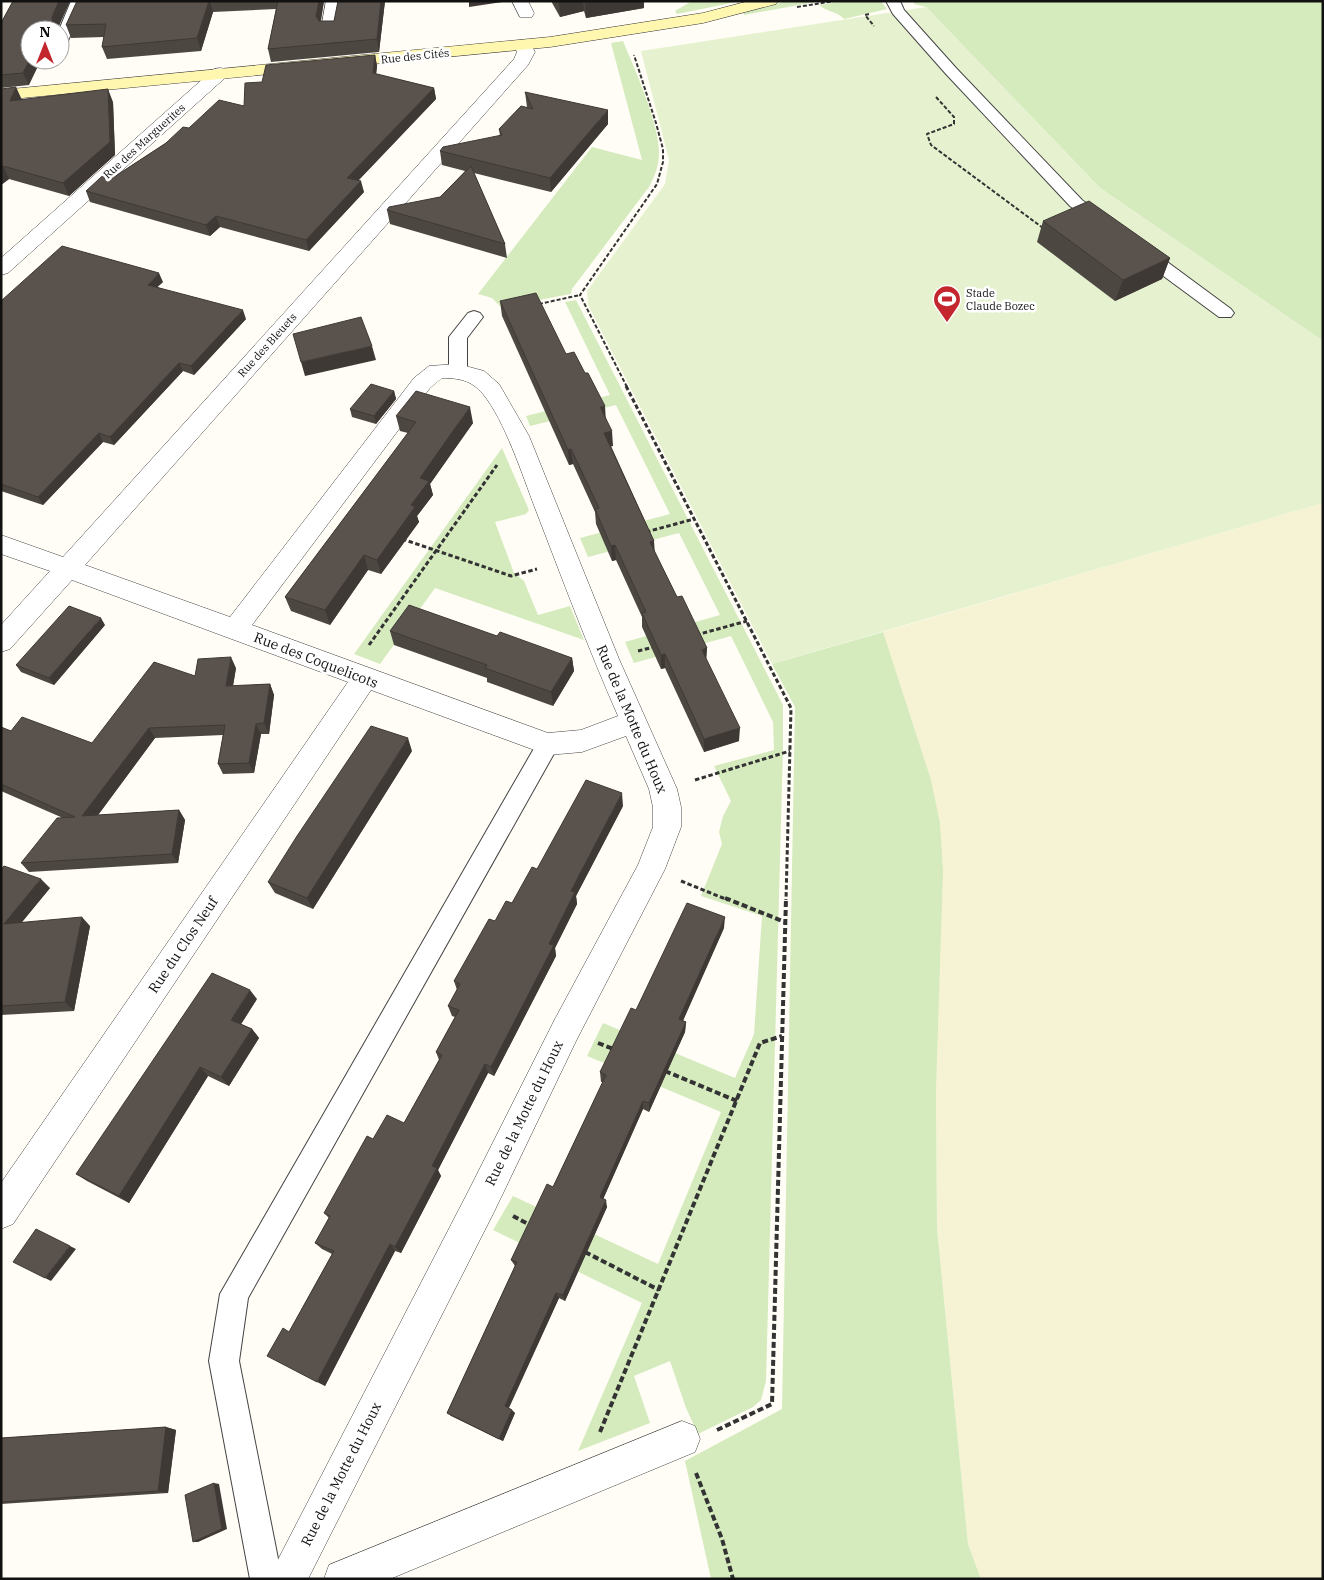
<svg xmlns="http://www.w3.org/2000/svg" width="1324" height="1580" font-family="'IBM Plex Serif',serif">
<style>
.farmland{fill:#f6f3d4}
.green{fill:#d5ebbd}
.pitch{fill:#e6f2cf}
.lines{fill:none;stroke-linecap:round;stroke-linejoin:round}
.lane-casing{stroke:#444;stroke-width:2}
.street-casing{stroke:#444;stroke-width:1}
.secondary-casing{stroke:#333;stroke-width:1}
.path-far2{stroke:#333;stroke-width:2;stroke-dasharray:4 2;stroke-linecap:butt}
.path-far1{stroke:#333;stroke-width:3;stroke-dasharray:4.5 2.5;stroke-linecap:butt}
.path{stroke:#333;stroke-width:4;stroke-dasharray:6 3;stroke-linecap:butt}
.lane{fill:#fff;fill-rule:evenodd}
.street{fill:#fff;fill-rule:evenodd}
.secondary{fill:#fff6b0;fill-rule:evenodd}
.wall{fill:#4d4742}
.shaded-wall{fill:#3f3936}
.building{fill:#5a524d;stroke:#3f3936}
.labels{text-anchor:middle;stroke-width:5;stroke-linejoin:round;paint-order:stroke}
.far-street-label{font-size:11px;fill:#111;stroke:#fff}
.far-poi-label{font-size:11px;fill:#111;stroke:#fff;text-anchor:start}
.street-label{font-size:14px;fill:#111;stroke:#fff}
</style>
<rect width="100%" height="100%" fill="#fffdf5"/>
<path class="farmland" d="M1323,503v1076h-342l-13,-35 -31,-316 -1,-139 -53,-457z"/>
<path class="green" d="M692,1h49l-64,13 -2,-3z
M786,1h35l-77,14 -1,-2z
M846,1h35l6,8 -43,10c-7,-8 -17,-7 -25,-14z
M914,1h409v340l-223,-153 -174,-181 -12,-3z
M623,41c12,29 36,82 36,112 0,12 -4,23 -10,34l-77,102 -1,5 -70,13 -9,-9 -14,-4 114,-147 50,13 -31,-117z
M576,300l207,405v42l-17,634 -5,19 -8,7 -55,27 -12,-26 -16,-47 -36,15 16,47 -72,28 64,-148 -149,-73 20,-34 145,68 63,-152 -134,-56 16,-33 132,55 19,-44 8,-118 -61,-20 21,-52 -3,-12 4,-16 8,-15 -17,-35 60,-16 -1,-28 -42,-86 -97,27 -9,-21 95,-27 -41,-82 -91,24 -8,-19 90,-24 -54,-109 -86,21 -4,-10 84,-21 -45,-93z
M502,448l27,62 -3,4 -31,8 19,51 10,8 14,34 32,-9 14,34 -149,-52 -55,76 -26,-10z
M883,632l48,148 9,43 3,48 -7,218 1,139 31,316 13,35h-270l-26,-118 97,-52 13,-702 -23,-43z"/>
<path class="pitch" d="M926,7l174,181 223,153v162l-551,161 -184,-359 -1,-14 78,-107 4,-24 -28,-109z"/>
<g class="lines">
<g class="lane-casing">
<path id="lane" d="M71,1h14l-18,42 -7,4 -1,-17z
M886,1h14l4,9 52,58 126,132 27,20 2,3 -2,3h-12l-27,-20 -124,-132 -53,-60z
M1141,246l6,1 84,62 3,4 -3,4h-12l-84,-62 -2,-4 2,-4z
M474,311l6,2 3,4 -16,21v33l-3,4h-12l-3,-4v-34l19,-24z
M548,735l8,3 3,6 -3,6 -308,548 -9,63 43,218h-32l-41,-218 11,-67 320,-556z"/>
</g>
<g class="street-casing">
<path id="street" d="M326,1h16l-5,28 -2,4h-12l-2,-4z
M512,1h16l6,12 -2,4h-12z
M523,40l6,1 6,11 -7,13 -443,500 145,52 184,-239 15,-12 29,-2 26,7 15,13 30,52 90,223 58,130 4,18v20l-16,42 -88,170 -83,173 -186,367h-40l202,-391 85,-169 83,-154 15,-38v-20l-4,-18 -23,-53 -44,16 -34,3 -177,-65 -358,534 -12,5v-46l347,-501 -276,-102 -62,69 -9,3v-27l49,-54 -49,-17v-19l62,22 451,-498 3,-7 -3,-7 3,-4zM442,378c17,0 29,2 41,16 22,27 39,80 52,114 27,70 53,140 83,208l-37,14 -33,3 -296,-108 178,-237z
M220,68l6,1 3,4 -3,4 -218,196 -7,2v-17l213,-189z
M682,1421l13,5 5,13 -5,13 -305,127h-66l5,-14z"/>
</g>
<g class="secondary-casing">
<path id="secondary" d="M749,1h29l-2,3 -73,19 -153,24 -549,53v-10l549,-53 153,-24z"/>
</g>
<path class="path-far2" d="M797,7l38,-6
M869,14l-4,1 9,11
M936,97l18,20v7l-27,10 4,11 112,83
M539,304l41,-9
M627,387l-47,-92 77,-111 6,-22v-13l-7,-26 -22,-68"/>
<path class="path-far1" d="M626,386l165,322 -5,192
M646,532l48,-13
M402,539l109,37 26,-7
M696,635l51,-14
M369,645l128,-180
M638,651l16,-4
M695,780l95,-29
M681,881l47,19"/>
<path class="path" d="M725,898l60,24
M598,1043l18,7
M665,1071l72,30
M513,1216l17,9
M585,1252l74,38
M717,1430l55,-26 14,-506
M600,1432l160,-389 22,-7
M696,1473l26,66 11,40"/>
<use href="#lane" class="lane"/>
<use href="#street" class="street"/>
<use href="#secondary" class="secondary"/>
</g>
<path class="wall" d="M13,1h57l-13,29h-27l-1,55 -28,3v-65z
M77,1h247l-3,20h13l4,-20h47l-6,51 -108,10 -3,-13 8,-40 -63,3 -12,39 -94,8 -5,-12 2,-10 -33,1 -5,-13z
M551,1h93v7l-58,10 -2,-7 -24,6z
M375,55l2,11 -1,8 58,14 2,11 -78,82 6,11 -55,59 -89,-24 -10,9 -120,-34 -4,-11 28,-14 75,-49 55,-22 18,-24z
M1,89l21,10 91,3 2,53 -46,41 -60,-17 -8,6z
M525,92l83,32 -57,68 -77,-19 31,71 2,14 -117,-34 -3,-14 53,-13 25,-26 -23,-6 -2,-14 60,-15 -1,-7 28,-22z
M1043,221l127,37 -8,21 -47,22 -78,-59z
M163,282l-6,5 89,32 -52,56 -11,-4 -69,74 -11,-3 -60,63 -42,-14v-190z
M500,301l66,53 40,64 7,28h-2l43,95v10l23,46 30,51 -1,11 33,82 -35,11 -39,-84 -4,1 -19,-42v-10l-26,-57 -4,1 -16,-37 -1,-12 -22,-48 -4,1 -67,-149z
M394,391l2,8 -20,25 -24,-7 -2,-8z
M396,416l77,7 -43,61 3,11 -16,21 2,6 -38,52 -13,-4 -38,55 -39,-14 -6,-14 123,-164 -8,-2z
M105,625l-51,60 -33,-13 -5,-7z
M390,631l107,5 75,22 2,13 -21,35 -66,-24v-4l-93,-33z
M236,668l-3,18 37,-2 4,11 -5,39h-8l-7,39 -31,1 -5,-10 5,-29 -68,3 -57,77 81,-5 6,10 -7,43 -149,9 -8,-9 42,-45 -62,-27v-64l10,4 81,12 103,-67z
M412,751l-99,158 -38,-16 -7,-11z
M623,806l-47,90 1,8 -22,44 1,8 -62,120 -6,-3 -50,97 3,6 -40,77 -6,-2 -70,135 -36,-54 43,-78 -10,-5 -7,-6 14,-25 -5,-5 49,-74 31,-16 35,-63 -3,-8 19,-35 -3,-1 -4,-10 9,-16 -3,-9 41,-60 17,-18 25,-34z
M1,869l49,19 -28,34 68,4 -16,85 -73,4z
M724,928l-41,93 3,1 -1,10 -36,80 -6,-3 -40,90 4,8 -42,94 -6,-3 -50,110 6,5 -12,28 -52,-25 -4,-3 68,-147 -4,-6 42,-73 50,-105h-2l-1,-10 36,-62z
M257,999l-16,25 11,5 7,9 -30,48 -21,-10 -79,127 -42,-22 -11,-7z
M166,1427l10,3 -8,63 -167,11v-66z"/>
<path class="shaded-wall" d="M59,1h11l-13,29h-3l-1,-4 -1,-9z
M209,1h1l3,11 -12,39 -4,-13z
M319,1h5l-5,28 -3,-13z
M381,1h4l-6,51 -2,-13z
M469,1h40l-40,6z
M562,1h21l1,10 -24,6 -1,-15z
M596,1h48v7l-58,10 -1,-15z
M375,55l2,11 -2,18 -2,-11z
M30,59v1h11l-12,25 -6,-12z
M16,87l6,13 -12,1z
M434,88l2,11 -86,90 -3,-11z
M108,89l5,13 2,53 -46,41 -6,-13z
M608,110v14l-57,68 -1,-14z
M3,166l6,13 -8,6v-18z
M111,168l4,11h-4z
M361,181l3,11 -55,59 -3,-11z
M216,216l4,11 -10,9 -4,-11z
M1170,258l-8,21 -47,22 8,-21z
M159,273l4,9 -12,11 -3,-8z
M243,310l3,9 -52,56 -3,-9z
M372,346l4,14 -71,16 -4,-14z
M179,363l4,8 -69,74 -4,-8z
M394,391l2,8 -20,25 -2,-8z
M605,406l1,16 -6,-15z
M470,407l3,16 -43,61 3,11 -16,21 2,6 -38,52 -4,-14 34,-55 9,-27z
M612,431l1,15 -8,2 -1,-15z
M99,433l4,9 -60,63 -5,-8z
M571,449l2,15 -4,1 -1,-15z
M654,541l1,14 -5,-13z
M615,545l1,15 -4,1 -1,-15z
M364,555l4,15 -38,55 -5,-15z
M101,618l4,7 -51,60 -5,-7z
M707,648l-1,14 -4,-12z
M665,654v14l-4,1v-14z
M231,657l5,11 -5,29 -5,-11z
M572,658l2,13 -21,35 -2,-14z
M270,684l4,11 -5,39 -5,-11z
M256,724l5,10 -7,39 -5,-10z
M149,728l6,10 -65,88 -8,-10z
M740,728l-1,13 -35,11v-13z
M408,738l4,13 -99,158 -6,-11z
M622,793l1,13 -47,90 1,8 -22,44 1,8 -62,120 -3,-9 58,-123 22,-53z
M179,810l6,10 -7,43 -6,-9z
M41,879l9,9 -37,45 -9,-9z
M82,917l8,9 -16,85 -9,-9z
M725,917l-1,11 -45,101v-10z
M250,990l7,9 -19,30 -7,-9z
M686,1022l-1,10 -36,80v-9z
M252,1029l7,9 -30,48 -8,-9z
M485,1064l3,9 -50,97 3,6 -40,77 -6,-6 37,-81z
M200,1067l8,9 -79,127 -10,-7z
M643,1101v8l-42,95 -1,-7z
M606,1200l1,7 -42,94 -2,-6z
M390,1244l5,7 -70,135 -8,-4z
M70,1246l6,3 -25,32 -6,-3z
M556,1293l3,5 -51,111 -3,-3z
M512,1410l3,3 -12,28 -4,-2z
M166,1427l10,3 -8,63 -10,-2z
M214,1483l5,1 8,45 -29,13h-5z"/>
<path class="building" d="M13,1h46l-7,16 1,9h-7l-2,4h-14v29l-7,14 -22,2v-52z
M77,1h132l-12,37 -95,9 4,-23 -40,1z
M278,1h41l-3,15 3,5h15l4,-20h43l-4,38 -109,10z
M585,1h11l-11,2z
M375,55l-2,18 61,15 -87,90 14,3 -55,59 -90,-24 -10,9 -120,-34 25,-23v11l55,-36 17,-16 6,1 30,-28 25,6 1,-23 17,-1 4,-17z
M16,87l-6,14 98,-12 2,53 -47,41 -60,-17 -2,1v-78z
M525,92l83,18 -58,68 -110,-27 3,-4 59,-12 -3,-6 22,-23 12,3z
M471,166l34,78 -118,-34 2,-3 51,-10z
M1089,201l81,57 -47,22 -80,-59z
M62,246l97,27 -11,12 95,25 -52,56 -12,-3 -69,74 -11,-4 -61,64 -37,-13v-183z
M536,293l30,61 8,-2 11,21h3l17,33 -5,1 12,24 -8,2 50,108 -4,1 27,55 5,-1 25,52 -5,2 38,78 -36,11 -39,-85 -4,1 -19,-42 4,-1 -31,-67 -4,1 -16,-37 4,-1 -28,-59 -3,1 -68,-149z
M361,317l11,29 -71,16 -8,-28z
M371,384l23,7 -20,25 -24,-7z
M416,391l54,16 -50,71 9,3 -18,24 4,2 -38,53 -13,-5 -39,55 -40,-13 131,-175 -20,-6z
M409,605l88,31 3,-4 72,26 -21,34 -66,-24 2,-3 -97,-34z
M69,606l32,12 -52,60 -33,-13z
M231,657l-5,29 44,-2 -6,39 -8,1 -7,39 -31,1 7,-39 -76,3 -67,88 97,-6 -7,44 -151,9 36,-45 18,-1 -74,-33v-57l10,4 11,-14 70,26 62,-81 41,14 3,-17z
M371,726l37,12 -101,160 -39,-16 29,-46z
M586,780l36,13 -51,98 4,1 -26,52 5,1 -63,122 -6,-3 -53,102 5,2 -42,79 -5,-3 -73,138 -50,-26 16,-28 6,4 45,-81 -19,-8 15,-27 -6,-3 43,-77 6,3 14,-24 17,8 38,-68 -6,-3 23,-42 -11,-4 12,-22 -6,-3 35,-62 6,2 11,-20 6,2 20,-36 5,2z
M4,866l37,13 -37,45 78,-7 -17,85 -64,4v-137z
M687,903l38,14 -46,102 7,3 -37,81 -6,-2 -43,96 6,3 -43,95 -7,-2 -51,113 7,4 -13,29 -52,-26 70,-151 -6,-2 36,-76 6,3 53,-112 -6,-3 31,-64 5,2z
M212,973l38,17 -19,30 21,9 -31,48 -21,-10 -81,129 -43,-22z
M36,1229l34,17 -25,32 -32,-16z
M166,1427l-8,64 -157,11v-64z
M214,1483l8,46 -29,13 -8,-47z"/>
<defs>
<g id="stadium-pin" transform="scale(1.4375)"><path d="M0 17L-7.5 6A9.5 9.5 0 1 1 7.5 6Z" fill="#c4262e" stroke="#fff"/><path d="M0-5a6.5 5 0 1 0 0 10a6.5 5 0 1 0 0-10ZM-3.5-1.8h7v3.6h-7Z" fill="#fff"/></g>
</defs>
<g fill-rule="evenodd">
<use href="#stadium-pin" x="947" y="299"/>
</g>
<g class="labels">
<g class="far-street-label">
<text transform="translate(415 56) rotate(-6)" y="4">Rue des Cités</text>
<text transform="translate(144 141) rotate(-42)" y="4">Rue des Marguerites</text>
<text transform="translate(267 345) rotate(-48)" y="4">Rue des Bleuets</text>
</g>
<g class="far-poi-label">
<text x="966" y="297">Stade<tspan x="966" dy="13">Claude Bozec</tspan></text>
</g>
<g class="street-label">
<text transform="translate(316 660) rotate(21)" y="5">Rue des Coquelicots</text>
<text transform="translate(632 719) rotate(67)" y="5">Rue de la Motte du Houx</text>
<text transform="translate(183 945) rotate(-56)" y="5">Rue du Clos Neuf</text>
<text transform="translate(524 1113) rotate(-64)" y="5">Rue de la Motte du Houx</text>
<text transform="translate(341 1474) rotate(-63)" y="5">Rue de la Motte du Houx</text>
</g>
</g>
<rect width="1324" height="1580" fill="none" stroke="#111111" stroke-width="5"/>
<g transform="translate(45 45)"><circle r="24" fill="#ffffff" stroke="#a0a0a0"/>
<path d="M0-4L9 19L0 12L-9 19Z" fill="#c4262e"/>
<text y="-8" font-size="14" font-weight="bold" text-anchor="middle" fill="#111111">N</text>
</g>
</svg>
